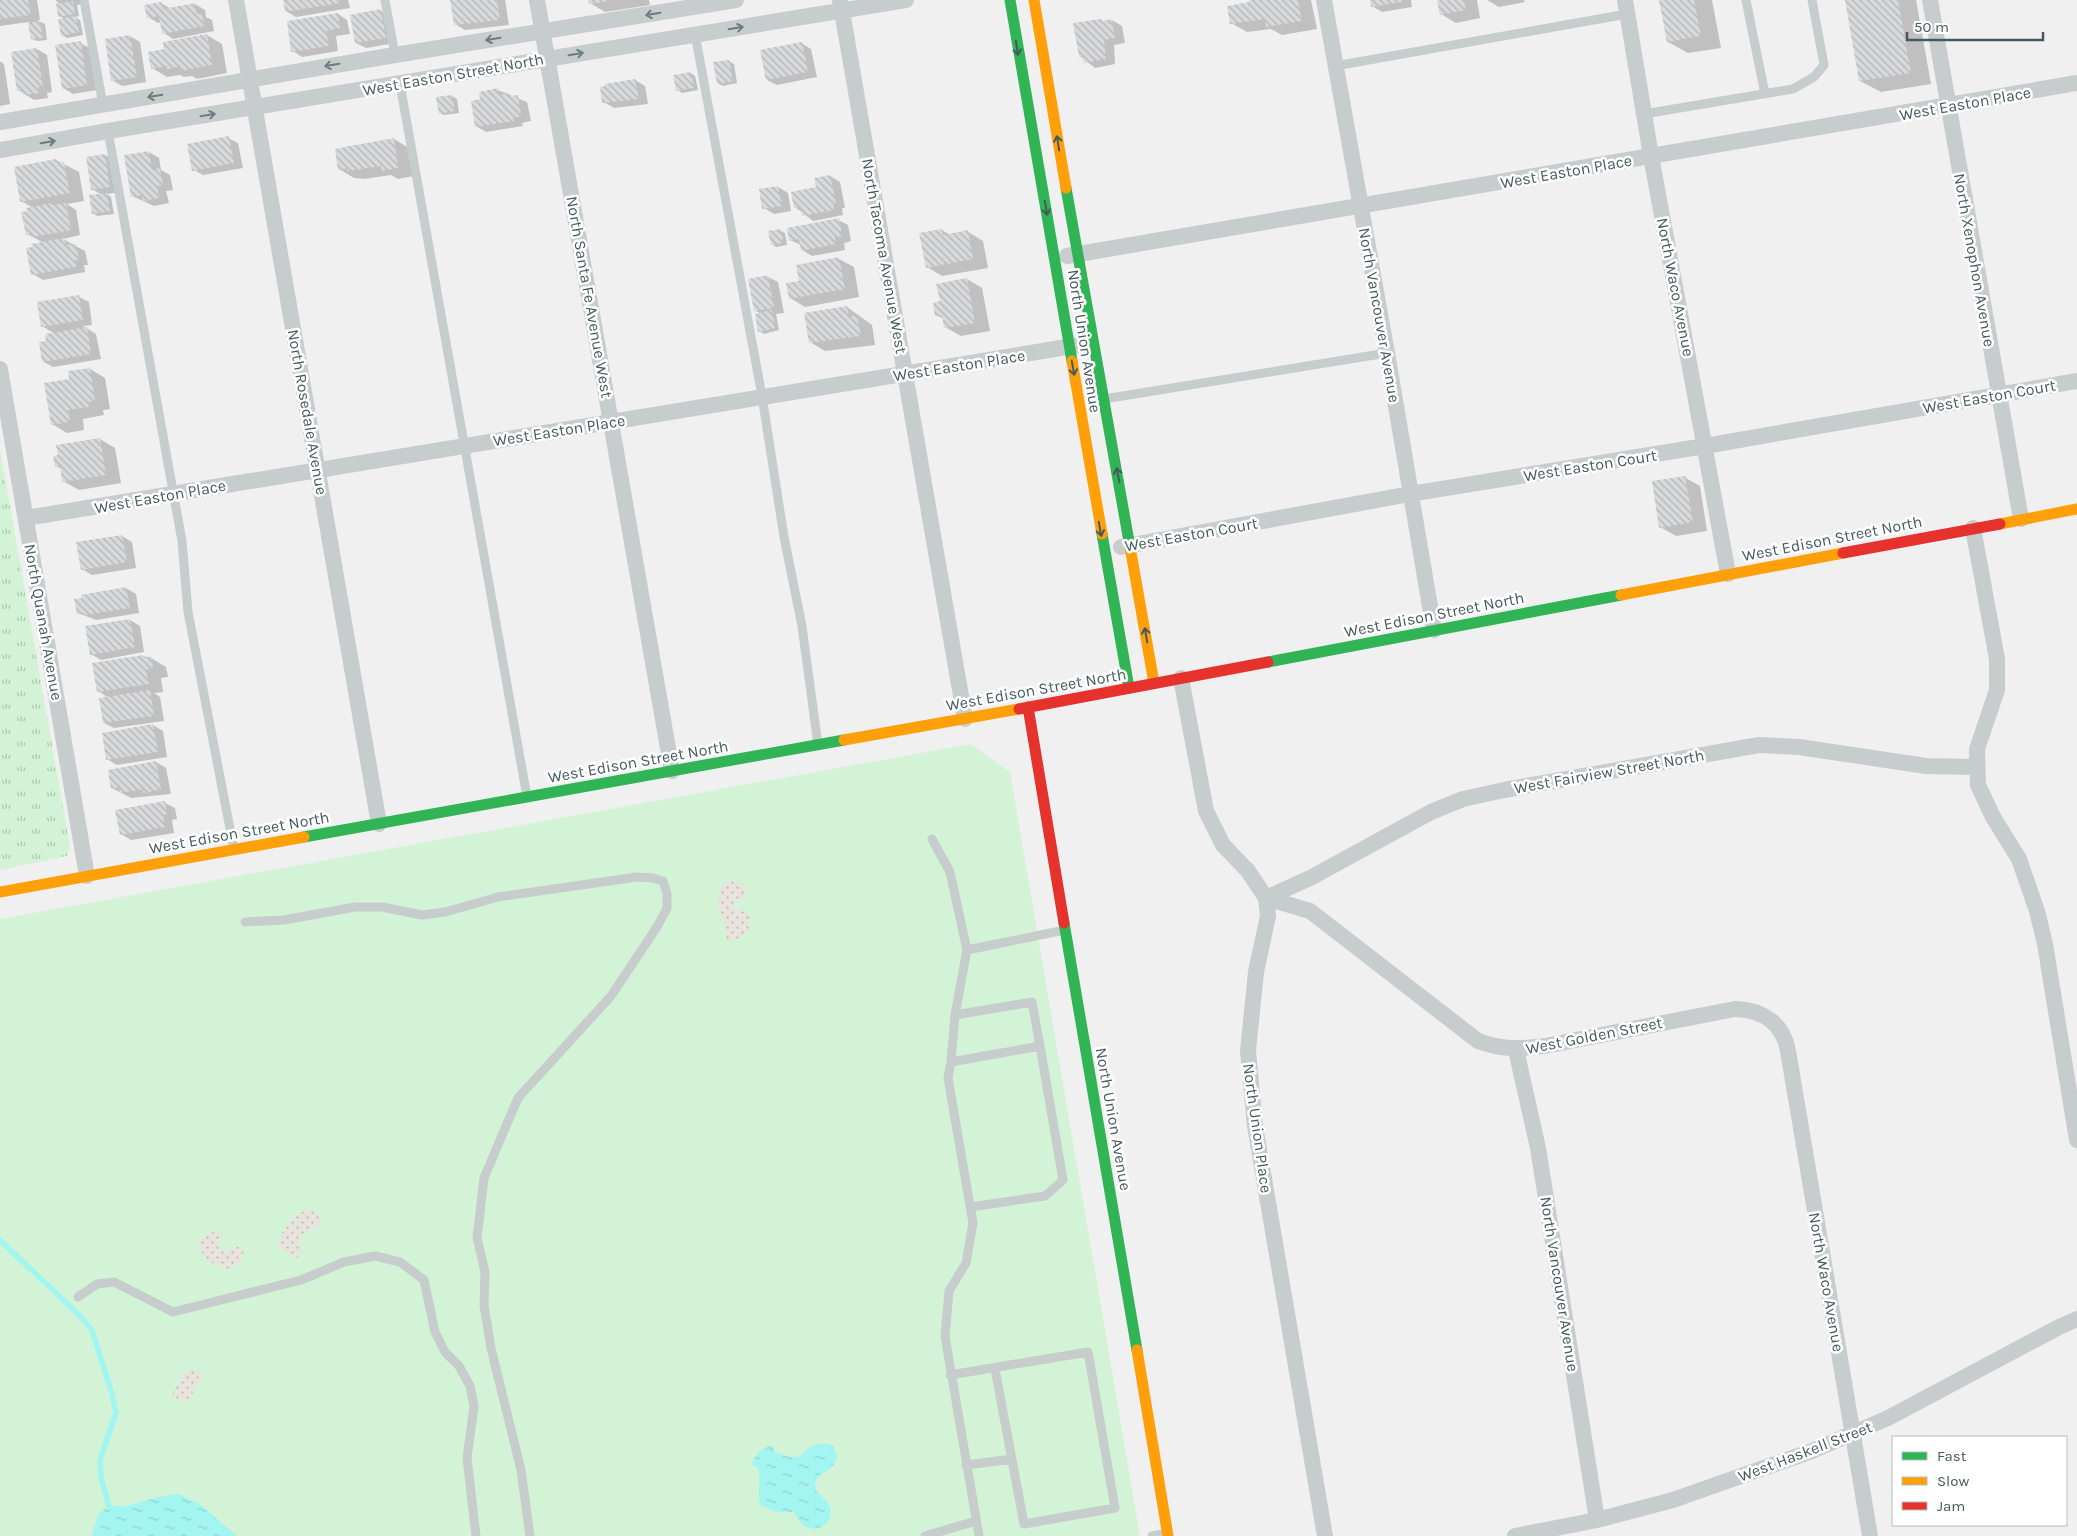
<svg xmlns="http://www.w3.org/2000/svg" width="2077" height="1536" font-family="Karla,sans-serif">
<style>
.green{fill:#d2f3d5}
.sand{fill:url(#sand-dots)}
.park{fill:url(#park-tufts)}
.water{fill:url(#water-ripples)}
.shadow{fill:#0003}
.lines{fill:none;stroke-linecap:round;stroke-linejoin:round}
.stream{stroke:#a2f5f0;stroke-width:5.5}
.building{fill:url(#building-back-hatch)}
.lane{stroke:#c7cccd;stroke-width:9}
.street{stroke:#c7cccd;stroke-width:16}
.fast{stroke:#30b455;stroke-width:11}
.slow{stroke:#ff9f0a;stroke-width:11}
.jam{stroke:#e5322d;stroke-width:11}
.oneway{stroke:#6c7c80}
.oneway2{stroke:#455a5f}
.labels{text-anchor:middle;stroke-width:5;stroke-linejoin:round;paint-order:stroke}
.street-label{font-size:16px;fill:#455a5f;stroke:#fff}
</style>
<defs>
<pattern id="sand-dots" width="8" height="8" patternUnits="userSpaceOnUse" patternTransform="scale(1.25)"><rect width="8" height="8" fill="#e9e3de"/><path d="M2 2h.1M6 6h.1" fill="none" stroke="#bfbbb7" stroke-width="1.8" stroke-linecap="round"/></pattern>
<pattern id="park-tufts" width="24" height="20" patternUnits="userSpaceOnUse" patternTransform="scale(1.25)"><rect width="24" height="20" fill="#d2f3d5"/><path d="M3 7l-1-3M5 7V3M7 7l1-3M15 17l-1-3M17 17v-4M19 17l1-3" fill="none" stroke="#acc8b0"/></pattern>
<pattern id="water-ripples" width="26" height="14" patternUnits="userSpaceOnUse" patternTransform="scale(1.25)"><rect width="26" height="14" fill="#a2f5f0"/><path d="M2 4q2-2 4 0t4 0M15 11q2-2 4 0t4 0" fill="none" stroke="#8dd4d0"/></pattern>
<pattern id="building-back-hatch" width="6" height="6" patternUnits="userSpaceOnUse" patternTransform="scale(1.25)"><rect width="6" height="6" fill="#d8d9da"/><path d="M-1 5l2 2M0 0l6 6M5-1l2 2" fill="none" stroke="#b1b3b4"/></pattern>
</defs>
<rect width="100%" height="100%" fill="#f1f0f0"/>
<path class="green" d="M971,744l39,28 130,764h-1140v-617z"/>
<path class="sand" d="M732,881l13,3 1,14 -12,4 -2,6 17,5 2,6 -3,5 1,5c-8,8 -10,13 -22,11 -2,-6 0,-12 -2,-16 -7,-19 -11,-22 -1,-42z
M304,1211h9l7,5 1,8c-7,7 -16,7 -22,14l2,13 -3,7 -16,-7 -4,-7c3,-13 15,-28 26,-33z
M214,1231l8,2 -4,10 1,7 7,2 7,-5h6l5,6 -5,9 -10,7c-16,-3 -28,-11 -31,-28z
M199,1370l3,8 -14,22c-8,2 -11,-1 -16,-6l14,-23z"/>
<path class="park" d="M0,449l70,398 -3,9 -67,14z"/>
<path class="water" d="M820,1443l12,2 5,10c-2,18 -17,14 -21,27 -4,12 12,16 14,26 3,13 -8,24 -21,20 -8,-2 -10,-11 -16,-16h-18l-14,-7c-5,-13 1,-24 -3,-37l-7,-3c5,-11 10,-17 22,-20l1,7c6,1 11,4 17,5 13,2 17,-12 29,-14z
M179,1494l22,11 36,31h9h-154c3,-10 4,-22 14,-28 6,-4 12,0 19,-2 19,-4 35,-11 54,-12z"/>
<path class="shadow" d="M0,0h37l3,20h-3l8,4 2,16 -10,1 -5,-2 -3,-17 -29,4z
M82,0v4l-5,1 2,11 -4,1 5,3 3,15 -16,3 -5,-3 3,-16 -5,-3 1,-11 -6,-5z
M285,0h63l2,8 -54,9 -10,-6z
M452,0h53l4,25 -44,5 -10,-6z
M590,0h61h-2l1,5 -45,7 -15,-9z
M1250,0h61l6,29 -35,6 -11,-6 -24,3 -16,-9 19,-20z
M1371,0h40l1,7 -30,5 -10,-6z
M1438,0h39l3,18 -24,5 -15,-9z
M1487,0h37l1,2 -26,5z
M1660,0h52l9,48 -33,5 -20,-11z
M1846,0h70l15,84 -50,8 -21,-11z
M161,3l10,6 24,-5 10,6 1,7 6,3 2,11 -41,8 -9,-6 -3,-11 -3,1 -10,-6z
M381,11l10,5 4,27 -29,5 -10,-5z
M338,14l9,6 3,14 -14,2 2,15 -36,6 -9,-6z
M1112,20l10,6 3,17 -11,2 1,19 -20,4 -15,-12z
M207,35l15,9 5,29 -30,6 -5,-3 -8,1 -4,-2 -13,2 -15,-9 14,-18z
M130,36l10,6 6,40 -24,4 -10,-6z
M80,43l10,5 7,42 -24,4 -10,-6z
M801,43l10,6 6,28 -40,8 -10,-5z
M37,49l10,6 5,37 -5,1 1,5 -14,2 -16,-10z
M0,61l4,3 6,40 -10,2z
M729,61l5,3 3,19 -14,3 -4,-2 -4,-21z
M691,73l4,3 3,14 -16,3 -5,-3z
M635,80l10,6 3,18 -34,4 -10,-6z
M498,90l29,12 4,19 -9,2 1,3 -37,6 -10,-6 6,-26z
M452,96l5,3 2,14 -15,2 -4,-2z
M228,138l10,5 5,25 -40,7 -9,-5z
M394,139l15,9 4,28 -15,3 -7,-4 -27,4 -10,-1 -15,-9 6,-22z
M149,152l10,6 2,12 9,5 3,15 -7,1 3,12 -15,3 -22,-10 -6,-40z
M105,155l10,6 5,31 -13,2 4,3 3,17 -17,2 -4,-3 9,-18 -10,-6z
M56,160l23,12 5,29 -17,3 9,6 4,25 -17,4 22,12 3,14h-4l1,7 -42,8 -10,-6 11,-31 -17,-9 6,-26 -12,-7z
M830,176l10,6 5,26h-3l1,7 -30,6 -18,-14 22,-19 -1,-9z
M778,187l10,6 3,18 -17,3 -10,-6z
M838,220l10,5 3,16 -7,2 1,7 -33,6 -10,-6 -1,-5 -11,-5z
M942,230l8,5 18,-3 15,9 5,27 -46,8 -15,-9z
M781,231l4,2 2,12 -11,2 -4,-3z
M839,259l15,8 5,30 -54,10 -15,-9 11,-16z
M768,277l10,5 6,31 -8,1 3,16 -15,4 -5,-3 2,-17 -5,-3z
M967,279l15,9 8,43 -29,5 -16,-9 -1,-8 -8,-4 5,-13z
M79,297l10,5 3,23 -9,1 13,8 5,25 -48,8 -9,-5 3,-20 8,-8 -13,-8z
M847,307l25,18 3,20 -50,6 -15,-9z
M90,369l15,9 5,31 -7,1 1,5 -21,4 1,11 -17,3 -15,-9 18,-44z
M100,439l15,9 6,35 -42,7 -16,-9 -2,-12 -5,-3z
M1684,477l16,9 7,45 -31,5 -16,-9z
M122,536l10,6 4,26 -44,7 -10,-6z
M126,588l10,6 3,19 -43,7 -18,-7z
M130,620l10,6 4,26 -43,8 -10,-6z
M143,656l8,2 15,9 2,10 -7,1 2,14 -9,1 6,4 4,24 -50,7 -10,-5 5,-25 -11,-7z
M153,725l10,6 4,26 -50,8 -10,-6z
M156,762l10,6 5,26 -40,4 -19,-10z
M165,803l10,5 2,11 -5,1 2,13 -43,7 -10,-6z"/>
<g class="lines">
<path class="stream" d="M0,1240l78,74 14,16 20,64 4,19 -16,47 1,18 8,28"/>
</g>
<path class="building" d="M0,0h28l3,15 -31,4z
M283,0h57v3l-55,9z
M450,0h47l3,20 -46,5z
M588,0h21v1l-20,3z
M1249,0h49l4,21 -36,6 -1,-8 -35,5 -3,-18 22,-4z
M1370,0h32v2l-31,5z
M1437,0h27l2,10 -26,5z
M1659,0h35l7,36 -34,6z
M1845,0h53l13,73 -52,8z
M73,1l2,13 -17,3 -2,-13z
M161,2l2,7 32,-6 2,11 5,-1 2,13 -42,8 -3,-18 -12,2 -3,-13z
M381,9l5,29 -31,5 -5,-28z
M338,13l2,15 -14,3 3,15 -38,6 -4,-31z
M76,16l3,16 -18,4 -3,-17z
M1101,19l1,2 10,-2 3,19 -11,2 2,19 -22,4 -1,-7 -4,1 -6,-34z
M40,21l3,17 -12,1 -3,-16z
M207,34l5,31 -31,6 -1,-4 -13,2v-3l-16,3 -3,-17 16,-3 -1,-7z
M130,35l7,42 -26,4 -6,-42z
M81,41l6,44 -25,4 -7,-44z
M802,42l6,30 -42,8 -6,-30z
M37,48l6,39h-5l1,6 -16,2 -1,-5 -5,1 -6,-39z
M729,60l4,21 -16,3 -4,-22z
M691,72l3,16 -18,3 -3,-16z
M635,79l4,20 -37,4 -2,-16 5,-1v-2z
M498,88l1,7 10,-2v3l9,-1 3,21 -8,2 1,3 -39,6 -4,-26 9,-2 -1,-7z
M452,95l3,16 -16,3 -3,-17z
M229,136l5,27 -42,8 -5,-27z
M394,138l4,30 -16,3 -1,-5 -34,5v-3l-9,2 -3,-21z
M149,151l3,19 8,-2 3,17 -6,1 2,12 -16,3 -1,-6 -11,2 -7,-42z
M105,154l5,33 -19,3 -5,-33z
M56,159l1,4 7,-1 6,31 -50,9 -6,-35z
M830,175l6,28h-3l1,7 -32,6 -2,-10 -6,2 -3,-16 25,-5 -2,-9z
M778,186l4,20 -20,3 -3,-20z
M107,193l3,18 -18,3 -3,-19z
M51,203l1,2 14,-2 5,27 -39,7 -1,-3 -5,1 -5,-23 6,-1 -1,-3z
M839,218l3,18 -7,1 1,7 -35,7 -2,-12 -10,2 -2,-13z
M781,229l2,14 -12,2 -3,-14z
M942,229l1,6 25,-5 5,29 -47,9 -7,-35z
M64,238l2,7 10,-1 3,16h-4l1,7 -45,8 -5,-27 6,-1 -1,-3z
M839,257l6,32 -56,10 -3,-16 13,-2 -3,-16z
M768,275l6,33 -20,3 -6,-32z
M967,278l8,45 -31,5 -2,-13 -7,1 -2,-13 7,-2 -4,-17z
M79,295l4,25 -42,7 -4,-25z
M847,306l2,11 8,-2 4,21 -52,7 -5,-30z
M772,310l3,18 -17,4 -3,-18z
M87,327l4,27 -49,8 -3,-20 7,-1 -1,-7z
M90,368l5,33 -7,1 1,5 -21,3 2,12 -19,3 -7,-42 25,-4 -1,-8z
M100,438l6,37 -44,7 -2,-16 -5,1 -2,-11 5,-1 -2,-10z
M1685,476l8,46 -34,6 -7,-47z
M122,535l5,27 -46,8 -5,-28z
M126,587l4,21 -45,7 -1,-2 -7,1 -3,-15 8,-1 -1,-3z
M130,619l5,28 -45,8 -5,-29z
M143,655l1,3 7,-2 2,12 -7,2 3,14 -52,8 -5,-29z
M150,690l4,26 -51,7 -4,-25z
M153,724l5,28 -52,8 -4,-27z
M156,761l5,28 -18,4v-4l-23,4 -1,-6 -8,2 -3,-19z
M165,801l2,13 -4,1 2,12 -45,8 -5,-25z"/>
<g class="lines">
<path class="lane" d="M84,0l19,105
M385,0l10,55
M1746,0l19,94
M695,34l67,362 22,141 18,89 16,119
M1335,66l292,-52
M400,84l127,713
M1644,114l149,-25 21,-12 10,-12 -12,-65
M108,131l74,410 6,71 46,237
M1104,399l283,-46
M932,839l18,33 17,78
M245,922l39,-2 71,-13h27l40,8 23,-3 53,-15 139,-20 16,1 10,3 4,13v14l-10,19 -46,69 -93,102 -34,80 -7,60 8,34 -1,33 7,43 30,122 9,66
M951,1062l89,-16 -8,-44 -77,13
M970,1207l75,-11 18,-16 -23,-134
M78,1297l19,-13 17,-2 59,30 128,-32 43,-18 31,-6 25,6 24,18 11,52 10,20 14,14 11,20 4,20 -7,52 9,78
M950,1375l138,-23 27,156 -91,16 -29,-155
M966,1465l46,-6
M925,1536l51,-15
M979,1536l-34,-200 4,-45 17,-28 7,-40 -25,-145 3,-16 4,-47 12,-65 98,-20
M1152,1536l16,-3"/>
<path class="street" d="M236,0l143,824
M537,0l135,771
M840,0l125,719
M1324,0l63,353 47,277
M1625,0l26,156 77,418
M1930,0l91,519
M0,122l395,-67 341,-55
M0,150l108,-19 798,-131
M1067,256l1010,-173
M0,369l87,507
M26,518l1053,-173
M1973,528l24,131v31l-20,59 1,36 15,32 26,42 18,52 8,33 32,196
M1121,547l289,-53 295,-48 372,-65
M1181,678l25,133 17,34 25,26 18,27 2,18 -12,56 -8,79 7,75 70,410
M1266,898l44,13 168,130c24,9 42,8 67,5l190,-37c28,1 48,14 53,42l82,485
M1266,898l46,-21 119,-65 32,-13 41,-9 255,-45 40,2 127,19 50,1
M1516,1050l22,98 59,372
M1515,1536l82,-16 76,-20 139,-49 76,-33 171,-91 18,-8"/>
<path class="fast" d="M1010,0l62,361
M1066,188l64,359
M1102,534l27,154
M1268,662l353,-67
M304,837l540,-97
M1064,923l73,427"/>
<path class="slow" d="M1034,0l32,188
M1072,361l30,173
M2000,524l77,-15
M1130,547l24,136
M1621,595l222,-42
M844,740l175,-31
M0,892l304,-55
M1137,1350l31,186"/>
<path class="jam" d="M1843,553l157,-29
M1028,707l36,216
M1019,709l249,-47"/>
</g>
<defs><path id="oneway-shaft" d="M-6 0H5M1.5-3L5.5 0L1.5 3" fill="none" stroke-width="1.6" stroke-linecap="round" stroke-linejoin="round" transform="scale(1.25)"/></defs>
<g class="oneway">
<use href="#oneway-shaft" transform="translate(653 14) rotate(170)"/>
<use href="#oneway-shaft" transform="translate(736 28) rotate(-9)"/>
<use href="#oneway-shaft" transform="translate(493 39) rotate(171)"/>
<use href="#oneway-shaft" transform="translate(576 54) rotate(-9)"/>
<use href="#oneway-shaft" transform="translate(332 65) rotate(170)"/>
<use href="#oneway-shaft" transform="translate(155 96) rotate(170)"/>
<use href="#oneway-shaft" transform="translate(208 115) rotate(-9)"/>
<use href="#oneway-shaft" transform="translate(48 142) rotate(-10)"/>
</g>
<g class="oneway2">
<use href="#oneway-shaft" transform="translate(1017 48) rotate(81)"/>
<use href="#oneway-shaft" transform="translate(1058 143) rotate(-99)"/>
<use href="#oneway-shaft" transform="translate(1046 208) rotate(80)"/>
<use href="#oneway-shaft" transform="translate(1073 368) rotate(80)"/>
<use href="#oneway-shaft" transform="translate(1118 475) rotate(-101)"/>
<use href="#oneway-shaft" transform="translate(1100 529) rotate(80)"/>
<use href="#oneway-shaft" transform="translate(1146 635) rotate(-100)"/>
</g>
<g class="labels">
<g class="street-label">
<text transform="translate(453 74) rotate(-10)" y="6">West Easton Street North</text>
<text transform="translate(1965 103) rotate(-10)" y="6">West Easton Place</text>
<text transform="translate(1566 171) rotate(-10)" y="6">West Easton Place</text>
<text transform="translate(885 256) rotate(80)" y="6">North Tacoma Avenue West</text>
<text transform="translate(1975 260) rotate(80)" y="6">North Xenophon Avenue</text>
<text transform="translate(1676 287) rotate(79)" y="6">North Waco Avenue</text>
<text transform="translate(590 297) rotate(80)" y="6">North Santa Fe Avenue West</text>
<text transform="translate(1380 315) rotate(80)" y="6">North Vancouver Avenue</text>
<text transform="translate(1085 341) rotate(81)" y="6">North Union Avenue</text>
<text transform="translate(959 365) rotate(-9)" y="6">West Easton Place</text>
<text transform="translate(1989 396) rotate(-10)" y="6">West Easton Court</text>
<text transform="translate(308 412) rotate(80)" y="6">North Rosedale Avenue</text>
<text transform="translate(559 430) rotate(-9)" y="6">West Easton Place</text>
<text transform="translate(1590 465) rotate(-9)" y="6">West Easton Court</text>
<text transform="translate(160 496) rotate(-10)" y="6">West Easton Place</text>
<text transform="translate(1191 534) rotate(-10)" y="6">West Easton Court</text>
<text transform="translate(1832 538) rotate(-11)" y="6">West Edison Street North</text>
<text transform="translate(1434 614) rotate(-11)" y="6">West Edison Street North</text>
<text transform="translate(44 622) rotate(80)" y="6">North Quanah Avenue</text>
<text transform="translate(1036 689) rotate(-10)" y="6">West Edison Street North</text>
<text transform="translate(638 761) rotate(-10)" y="6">West Edison Street North</text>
<text transform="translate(1609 771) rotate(-10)" y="6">West Fairview Street North</text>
<text transform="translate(239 832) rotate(-10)" y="6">West Edison Street North</text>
<text transform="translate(1594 1035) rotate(-11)" y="6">West Golden Street</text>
<text transform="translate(1114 1119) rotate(80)" y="6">North Union Avenue</text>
<text transform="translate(1258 1128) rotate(82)" y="6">North Union Place</text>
<text transform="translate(1827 1282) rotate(80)" y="6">North Waco Avenue</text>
<text transform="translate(1560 1284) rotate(81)" y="6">North Vancouver Avenue</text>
<text transform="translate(1805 1451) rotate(-21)" y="6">West Haskell Street</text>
</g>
</g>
<rect x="1892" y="1436" width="175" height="90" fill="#ffffff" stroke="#b5bdbf"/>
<rect x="1902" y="1452" width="25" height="8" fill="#30b455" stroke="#b5bdbf"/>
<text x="1937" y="1461" font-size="15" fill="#455a5f">Fast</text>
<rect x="1902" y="1477" width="25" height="8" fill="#ff9f0a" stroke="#b5bdbf"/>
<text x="1937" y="1486" font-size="15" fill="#455a5f">Slow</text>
<rect x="1902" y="1502" width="25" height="8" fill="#e5322d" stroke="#b5bdbf"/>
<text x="1937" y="1511" font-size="15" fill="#455a5f">Jam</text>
<path d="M1907 32v8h136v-8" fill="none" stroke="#455a5f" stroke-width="2.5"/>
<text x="1914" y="32" font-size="15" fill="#455a5f" stroke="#ffffff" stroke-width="4" paint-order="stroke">50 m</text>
</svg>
